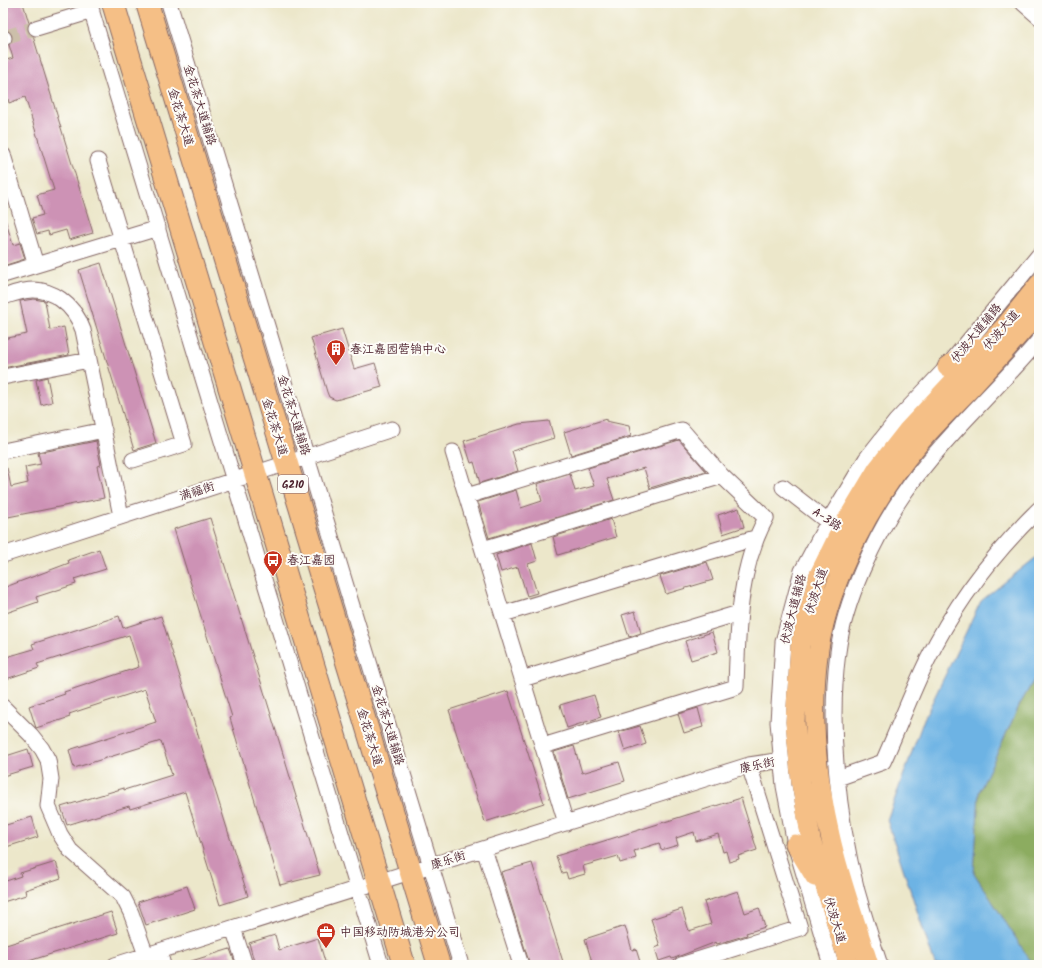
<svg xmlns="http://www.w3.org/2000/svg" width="1042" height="968" font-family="Kalam,'LXGW WenKai TC',sans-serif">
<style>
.forest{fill:#8cac60;stroke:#6b6646}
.water{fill:#6db3e4;stroke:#5c6988}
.building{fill:#cd92b5}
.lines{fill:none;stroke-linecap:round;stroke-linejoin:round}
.minor-tunnel{stroke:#ccbfaa;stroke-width:15;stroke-dasharray:15 8;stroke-linecap:butt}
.minor-casing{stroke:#836563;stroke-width:17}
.major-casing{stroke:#836563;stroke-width:21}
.highway-casing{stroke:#836563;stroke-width:24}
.minor{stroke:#fff;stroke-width:15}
.major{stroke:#f5bf86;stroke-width:19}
.highway{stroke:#f5bf86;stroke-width:22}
.labels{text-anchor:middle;stroke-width:4;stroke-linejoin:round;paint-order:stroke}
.shield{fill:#fdfcf7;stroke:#806168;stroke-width:1}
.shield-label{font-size:11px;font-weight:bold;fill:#4a1f2b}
.street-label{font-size:12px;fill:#4a1f2b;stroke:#fdfcf7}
.poi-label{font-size:12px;fill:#4a1f2b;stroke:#fdfcf7;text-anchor:start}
</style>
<rect width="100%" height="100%" fill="#fdfcf7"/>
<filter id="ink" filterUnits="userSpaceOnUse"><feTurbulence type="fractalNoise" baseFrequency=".025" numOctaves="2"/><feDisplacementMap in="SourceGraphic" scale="8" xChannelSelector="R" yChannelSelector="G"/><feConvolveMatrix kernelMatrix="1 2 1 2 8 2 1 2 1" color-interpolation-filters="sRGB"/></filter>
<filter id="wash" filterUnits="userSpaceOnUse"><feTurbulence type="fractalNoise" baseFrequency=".012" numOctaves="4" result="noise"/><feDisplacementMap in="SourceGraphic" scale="16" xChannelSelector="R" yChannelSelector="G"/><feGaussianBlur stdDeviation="0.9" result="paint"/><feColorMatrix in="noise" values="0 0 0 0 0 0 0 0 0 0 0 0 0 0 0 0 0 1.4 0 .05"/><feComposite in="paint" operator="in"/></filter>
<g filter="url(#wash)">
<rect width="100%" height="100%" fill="#ece7ca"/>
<path class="forest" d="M1039,671v294h-6l-59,-92 5,-81 40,-86z"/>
<path class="water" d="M1039,555v116l-20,35 -40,86 -5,81 59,92h-98l-48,-145 37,-101 57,-118z"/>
<g id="blocks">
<path class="building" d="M3,3h20l6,20 -2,7 6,6 60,197 -24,7 -3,-10 -17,5 -1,-4 -11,3 -5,-16 11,-3 -6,-20 17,-5 -29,-93 -16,6 -1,-4 -5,1v-39l10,-3 -4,-13 4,-7 -1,-4 -7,-5 -2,-5z
M5,219l8,26 7,-2 5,16 -22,7v-46z
M101,263l55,180 -22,7 -55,-180z
M34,299l11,2 5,29 14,-3 5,28 -66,13v-29l24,-5 -7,-33z
M342,329l12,40 21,-6 7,24 -46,13 -7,-3 -2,-5 -16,-54z
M47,377l5,25 -11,3 -5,-25z
M606,419v2l23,5 2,10 -60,19 -7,-23z
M549,421l5,17 -42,13 6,20 -38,12 -6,-21 -3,1 -7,-22 55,-17z
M679,440l27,31 -56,17 -6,-20 -37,11 7,21 -125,38 -11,-36 38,-12 5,18 21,-7 -5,-17 33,-10 5,17 19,-5 -6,-18z
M96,441l5,24 -4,1 7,32 -101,20v-49l4,-1 4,19 17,-4 -3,-16 16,-3 -3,-11z
M739,508l5,19 -21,7 -5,-19z
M210,518l55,177 55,180 -40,10 -50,-167 2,-1 -58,-188z
M611,519l5,18 -58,18 -5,-18z
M532,543l5,18 -9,3 9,29 -10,3 -9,-29 -17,5 -5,-17z
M99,549l7,20 -32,10 2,5 -40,13 2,5 -35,12v-26l66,-25 -1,-3z
M707,562l6,18 -47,14 -6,-18z
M635,611l6,22 -12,4 -7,-22z
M119,616l4,12 38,-12 87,280 -28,9 -35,-113 -55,17 -1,-3 -62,19 -6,-18 63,-19v2l48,-15 -11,-34 -87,27 -5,-18 87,-28 -11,-33 -76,25 1,3 -34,11 -7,-22 36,-12 -1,-2 75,-25 -10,-32 -92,29 2,4 -36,12v-22l31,-9 -2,-5z
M712,632l6,20 -27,8 -6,-19z
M508,691l36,112 -59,19 -36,-112z
M594,695l7,22 -34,11 -7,-23z
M698,708l5,19 -19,6 -6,-19z
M640,726l6,18 -21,7 -6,-19z
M574,746l8,27 37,-11 6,19 -57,18 -14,-47z
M28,749l5,18 -30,9v-19z
M741,798l16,52 -19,6 1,3 -10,3 -3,-11 -3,1 -5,-18 -22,7 -2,-9 -18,6 2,7 -17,5 -2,-7 -25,8 2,7 -16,5 -2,-7 -35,10 2,8 -17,5 -2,-7 -4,1 -6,-17z
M32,817l6,20 -35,11v-22z
M56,862l5,16 -36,12 1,5 -23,7v-20l18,-6 -1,-3z
M532,863l32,102h-34l-29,-93z
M187,886l8,23 -49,16 -8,-23z
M738,891l7,22 14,-5 6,19 -19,6 1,2 -30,9 -1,-2 -44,17 -1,-2 -12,4 -4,-13 5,-2 -9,-27 31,-10 7,22 22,-7 -7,-22z
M111,912l7,21 -102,32h-13v-19z
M625,926l7,24 4,-1 5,16h-48l-8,-26z
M275,935l4,15 39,-12 8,27h-71l-6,-22z
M230,949l6,16h-50l-1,-2z"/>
</g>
</g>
<g filter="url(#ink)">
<use href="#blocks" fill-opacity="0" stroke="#836563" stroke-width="1"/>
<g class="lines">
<path class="minor-tunnel" d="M4,38l32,-10"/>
<g class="minor-casing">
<path id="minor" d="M89,3l292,962
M169,3l292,962
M1023,3l16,14
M36,28l56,-17
M3,38h1
M3,155l33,110
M98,161l86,283 -51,16
M3,275l155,-47
M3,297c7,-2 14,-5 21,-6 27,-6 51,15 59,39l38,186
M3,377l86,-17
M3,451l101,-21
M453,452l113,371
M783,487l45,35 8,4
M467,496l215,-66 40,46 44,42c-28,51 -28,112 -30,169l-193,59
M483,549l239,-73
M3,555l389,-126
M503,614l252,-76
M522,679l217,-66
M3,707l28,28 11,14 6,11 3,19 -3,27 12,28 10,16 53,47 8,16 15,42
M838,778l45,-16c15,-33 28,-68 44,-101 27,-56 67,-108 112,-152
M484,849l37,116
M233,928l12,37
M159,951l4,14
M115,965l634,-200 33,-5
M681,965l119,-37 -51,-163
M831,965l-36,-121 -11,-58 -6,-64 5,-80 19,-71 26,-49 38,-63 30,-38 51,-54 92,-112
M880,965c-8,-24 -16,-49 -23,-74 -19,-74 -29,-163 -19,-239 6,-50 37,-116 65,-157 39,-57 92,-102 136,-155"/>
</g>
<g class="major-casing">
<path id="major" d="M947,367l28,-20
M795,844l20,33
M849,965l-38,-125 -10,-57 -6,-61 5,-77 18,-68 24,-49 36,-60 29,-37 98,-105 34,-42
M869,965c-13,-42 -30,-88 -39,-130 -14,-61 -20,-126 -11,-187 12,-72 54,-151 101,-206 16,-19 34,-36 51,-54 23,-25 46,-50 68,-77"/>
</g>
<g class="highway-casing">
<path id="highway" d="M113,3l291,962
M147,3l292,962"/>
</g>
<use href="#minor" class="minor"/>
<use href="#major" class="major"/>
<use href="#highway" class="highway"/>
</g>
</g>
<defs>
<g id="building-pin" transform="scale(1)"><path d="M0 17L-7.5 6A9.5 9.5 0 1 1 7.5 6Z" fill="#c8321e" stroke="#fdfcf7"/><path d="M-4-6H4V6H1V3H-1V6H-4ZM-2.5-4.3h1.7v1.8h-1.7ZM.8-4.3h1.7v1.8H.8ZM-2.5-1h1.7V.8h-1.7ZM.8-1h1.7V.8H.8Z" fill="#fff"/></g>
<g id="bus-pin" transform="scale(1)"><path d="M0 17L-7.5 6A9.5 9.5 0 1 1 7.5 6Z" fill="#c8321e" stroke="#fdfcf7"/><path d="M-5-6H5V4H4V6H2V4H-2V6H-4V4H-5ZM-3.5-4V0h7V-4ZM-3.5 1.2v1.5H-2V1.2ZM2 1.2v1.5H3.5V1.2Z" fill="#fff"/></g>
<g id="office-pin" transform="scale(1)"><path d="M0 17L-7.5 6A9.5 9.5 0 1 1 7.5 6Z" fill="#c8321e" stroke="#fdfcf7"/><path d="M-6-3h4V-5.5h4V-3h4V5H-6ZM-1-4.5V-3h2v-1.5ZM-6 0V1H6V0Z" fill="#fff"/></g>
</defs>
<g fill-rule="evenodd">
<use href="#building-pin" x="336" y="349"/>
<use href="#bus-pin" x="273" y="560"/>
<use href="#office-pin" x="326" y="932"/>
</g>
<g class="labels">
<rect class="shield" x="278" y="475" width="30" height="18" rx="3"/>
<g class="shield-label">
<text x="293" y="488">G210</text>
</g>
<g class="street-label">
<text transform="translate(200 105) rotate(73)" y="4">金花茶大道辅路</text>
<text transform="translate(181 117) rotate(73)" y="4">金花茶大道</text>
<text transform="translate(1001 330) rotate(-49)" y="4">伏波大道</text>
<text transform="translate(976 333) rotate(-51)" y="4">伏波大道辅路</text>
<text transform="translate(294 415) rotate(73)" y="4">金花茶大道辅路</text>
<text transform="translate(275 427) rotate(73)" y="4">金花茶大道</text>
<text transform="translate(197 491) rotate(-18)" y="4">满福街</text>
<text transform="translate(827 519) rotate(32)" y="4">A-3路</text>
<text transform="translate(816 591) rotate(-72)" y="4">伏波大道</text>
<text transform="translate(793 609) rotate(-76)" y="4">伏波大道辅路</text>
<text transform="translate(388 725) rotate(73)" y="4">金花茶大道辅路</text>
<text transform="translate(370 737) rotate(73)" y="4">金花茶大道</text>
<text transform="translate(757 765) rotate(-12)" y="4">康乐街</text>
<text transform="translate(448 860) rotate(-18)" y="4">康乐街</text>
<text transform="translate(835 920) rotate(73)" y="4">伏波大道</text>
</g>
<g class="poi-label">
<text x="350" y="353">春江嘉园营销中心</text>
<text x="287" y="564">春江嘉园</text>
<text x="340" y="936">中国移动防城港分公司</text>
</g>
</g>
<rect width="1042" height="968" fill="none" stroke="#fdfcf7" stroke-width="16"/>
</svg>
